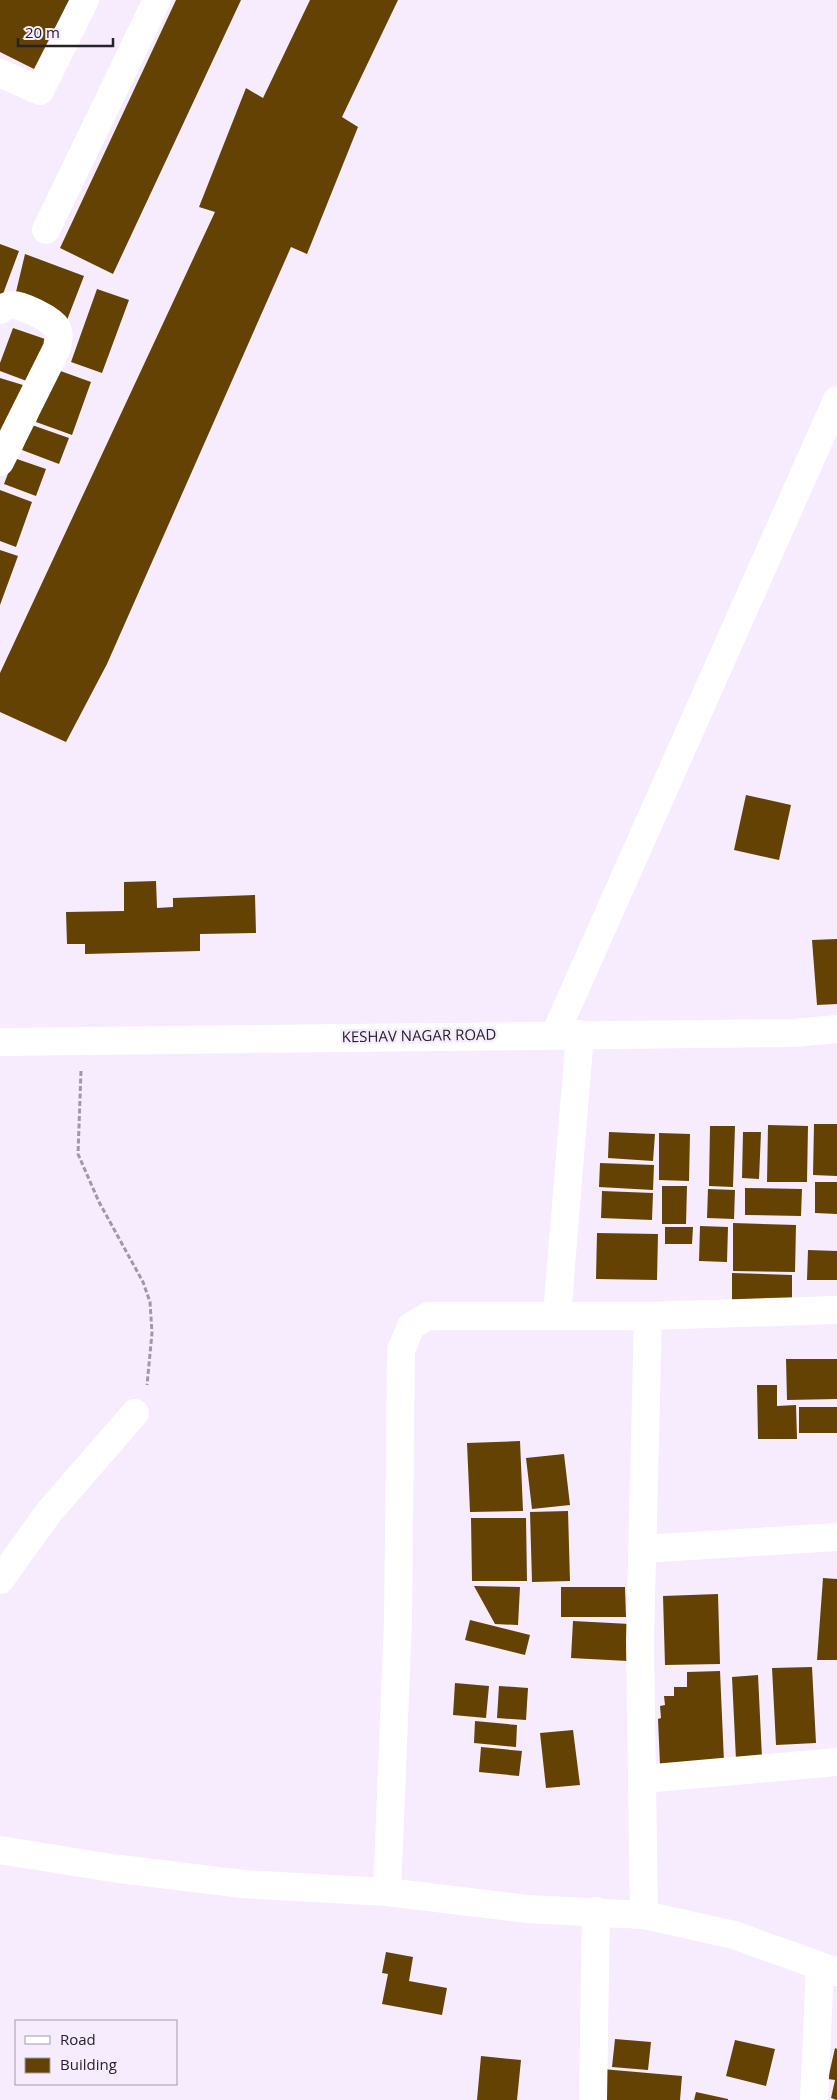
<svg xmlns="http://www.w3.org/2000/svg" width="837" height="2100" font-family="'Open Sans',sans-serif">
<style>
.building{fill:#644204}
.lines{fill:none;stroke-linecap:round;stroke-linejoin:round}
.path{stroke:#a098a5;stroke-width:3;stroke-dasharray:5 2.5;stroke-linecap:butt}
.minor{stroke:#fff;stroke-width:28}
.labels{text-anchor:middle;stroke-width:5;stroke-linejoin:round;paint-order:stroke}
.street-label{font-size:15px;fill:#262229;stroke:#f6ecfd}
</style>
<rect width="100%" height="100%" fill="#f6ecfd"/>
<path class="building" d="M0,0h69l-35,69 -34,-17z
M176,0h65l-128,274 -53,-26z
M310,0h88l-56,117 16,10 -51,127 -16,-7 -184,417 -41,78 -66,-30v-39l215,-461 -16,-5 47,-119 17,10z
M0,244l19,7 -19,51z
M25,254l59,22 -17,44 -51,-28z
M97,289l32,11 -27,73 -31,-11z
M13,328l35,12 -16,43 -32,-12v-8z
M55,369l36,13 -19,53 -36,-13z
M0,378l23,7 -15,47 -8,-2z
M32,425l37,13 -10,26 -37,-14z
M14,458l32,11 -10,27 -32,-12z
M0,490l32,12 -16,45 -16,-6z
M0,550l18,6 -18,49z
M746,795l45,10 -12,55 -45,-10z
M156,881l1,27 16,-1v-9l82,-3 1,38 -56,1v17l-115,3v-10h-18l-1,-32 58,-1v-29z
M837,939v65l-20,1 -5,-65z
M814,1124h23v52l-24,-1z
M768,1125l40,1 -1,56h-40z
M710,1126h25l-2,61 -24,-1z
M609,1132l46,2 -2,27 -45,-3z
M743,1132h18l-2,47 -17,-1z
M659,1133l31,1 -1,47 -30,-1z
M600,1163l54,2 -1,25 -54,-3z
M815,1182h22v32l-22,-1z
M662,1186h25l-1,38h-24z
M745,1188l57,1 -1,27 -56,-1z
M708,1189l27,1 -1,29 -27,-1z
M602,1191l51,2 -1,27 -51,-2z
M733,1223l63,2 -1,47 -62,-1z
M700,1226l28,1 -1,35 -28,-1z
M665,1227h28l-1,17h-27z
M597,1233l61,1 -1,46 -61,-1z
M808,1250l29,1v29h-30z
M732,1273l60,2v33l-60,-1z
M786,1359h51v40l-50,1z
M757,1385h20v21l19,-1 1,34h-39z
M799,1407h38v26h-38z
M520,1441l3,70 -53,1 -3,-69z
M564,1454l6,51 -38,4 -6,-51z
M568,1511l2,70 -38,1 -2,-70z
M471,1518h55l1,63h-55z
M823,1578l14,1v81h-20z
M474,1586l46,1 -2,38 -23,-1z
M561,1587h64l1,30h-65z
M718,1594l2,70 -55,1 -2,-69z
M470,1620l60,15 -5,20 -60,-15z
M573,1621l57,3 -2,37 -57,-3z
M812,1667l4,76 -40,2 -4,-77z
M720,1671l4,91 -64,3 -2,-46 3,-1 -1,-12 5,-1 -1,-9h10v-9h13v-15z
M758,1675l4,83 -26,2 -4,-83z
M455,1683l34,3 -3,32 -33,-3z
M499,1686l29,2 -2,32 -29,-2z
M475,1721l42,4 -1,22 -42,-4z
M573,1730l7,55 -34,3 -6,-55z
M481,1747l41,4 -3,25 -40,-4z
M386,1952l27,5 -4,24 38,7 -5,27 -60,-11 6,-30 -6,-1z
M615,2039l36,3 -3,28 -36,-3z
M735,2040l40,9 -9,37 -40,-10z
M835,2048l2,1v51l-6,-2 4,-18 -7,-1z
M481,2056l40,4 -4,40h-40z
M602,2069l80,7 -2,24h-80z
M696,2092l32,7v1h-34z"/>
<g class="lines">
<path class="path" d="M81,1071l-3,83 21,48 44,80 7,20 2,31 -5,52"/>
<path class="minor" d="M0,73l40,18 45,-91
M46,230l111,-230
M0,310c3,-2 7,-5 11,-5 10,-1 41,14 46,23 3,6 1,13 0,20l-57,114
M555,1034l282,-634
M0,1042l794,-9 43,-4
M557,1315l23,-281
M642,1549l195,-12
M0,1580l49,-68 86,-99
M643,1779l194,-17
M0,1850l112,18 131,16 144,8 140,17 117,6 90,20 103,37
M387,1892l11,-271 3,-271 10,-24 17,-10h220l189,-6
M644,1915l-4,-274 8,-325
M593,2100l3,-189
M814,2100l6,-134"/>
</g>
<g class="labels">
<g class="street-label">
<text transform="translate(419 1036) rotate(-1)" y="5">KESHAV NAGAR ROAD</text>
</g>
</g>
<rect x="15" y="2020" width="162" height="65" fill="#f6ecfd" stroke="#a39ba8"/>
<rect x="25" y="2036" width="25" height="8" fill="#ffffff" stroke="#a39ba8"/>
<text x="60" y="2045" font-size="15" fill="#262229">Road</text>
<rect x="25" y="2058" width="25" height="15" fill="#644204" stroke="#a39ba8"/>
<text x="60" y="2070" font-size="15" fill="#262229">Building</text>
<path d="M18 38v8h95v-8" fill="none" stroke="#262229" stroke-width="2.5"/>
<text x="25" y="38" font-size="15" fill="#262229" stroke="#f6ecfd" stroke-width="4" paint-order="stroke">20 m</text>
</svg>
